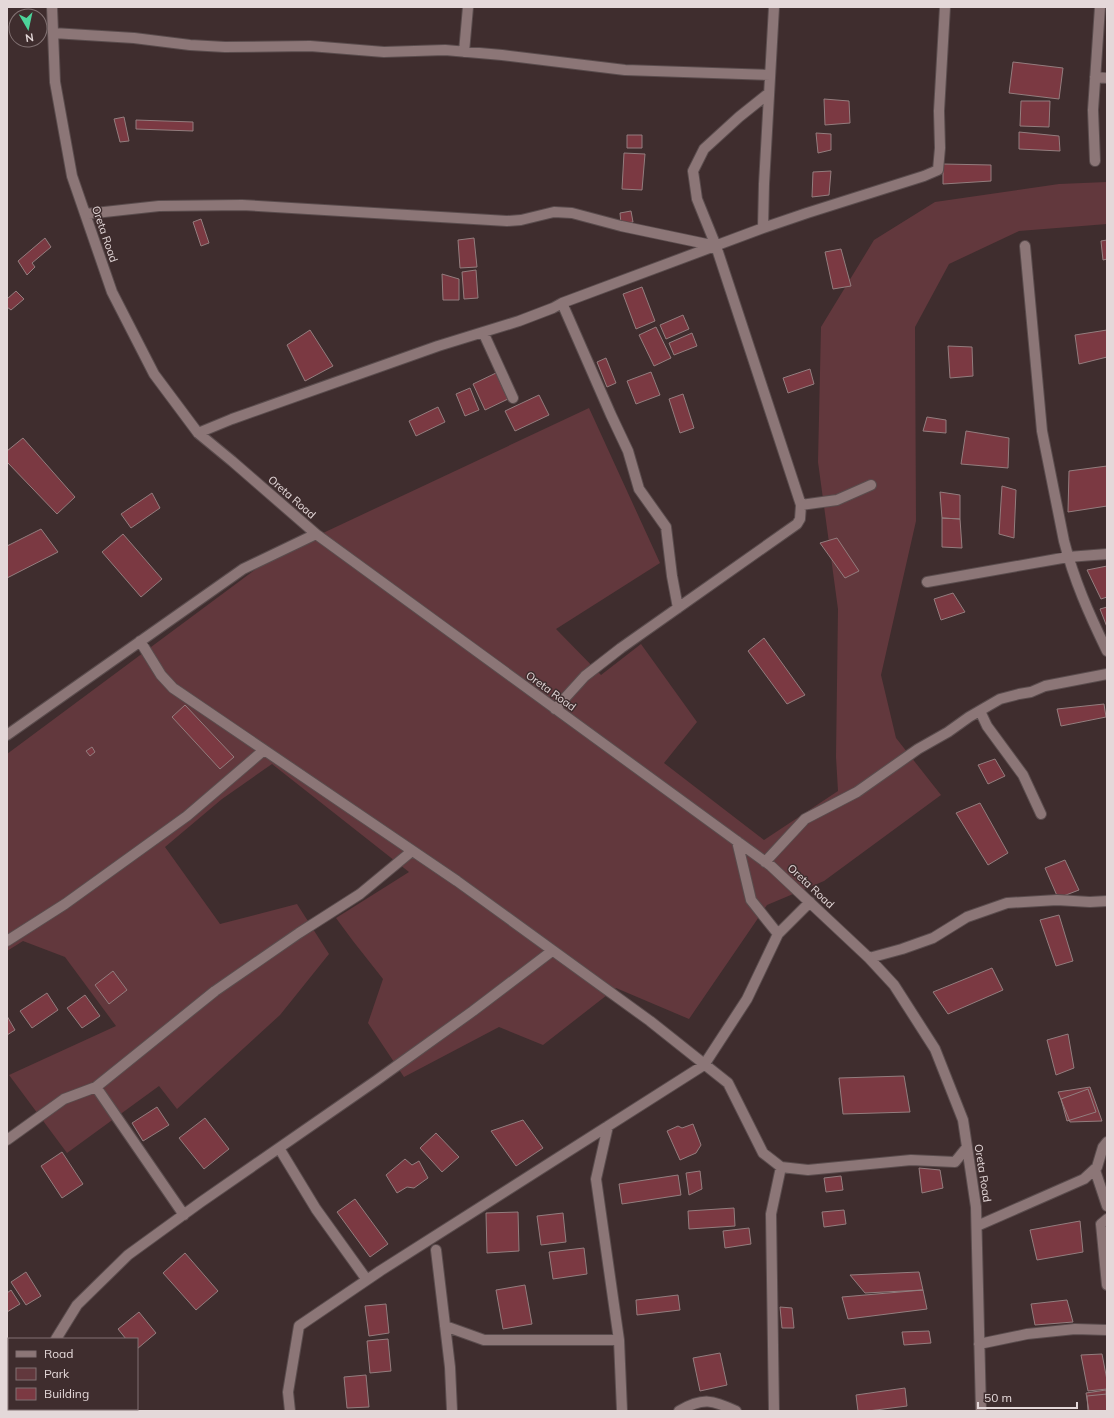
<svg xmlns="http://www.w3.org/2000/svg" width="1114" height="1418" font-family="Mulish,sans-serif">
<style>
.green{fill:#62383d}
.building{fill:#7b3942;stroke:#937d7e}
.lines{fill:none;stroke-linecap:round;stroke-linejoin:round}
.minor-casing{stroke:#5a4c4d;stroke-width:12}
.minor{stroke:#8c7677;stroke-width:10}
.labels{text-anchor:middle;stroke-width:3;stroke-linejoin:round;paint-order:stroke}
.street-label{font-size:11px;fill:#e4d8d9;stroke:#3f2d2e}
</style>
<rect width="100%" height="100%" fill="#3f2d2e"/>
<path class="green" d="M1107,182v42l-88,7 -70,33 -34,63 1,194 -35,154 15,63 45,57 -117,86 -57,24 -78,114 -73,-31 -73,57 -44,-18 -95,50 -36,-54 15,-44 -30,-38 -17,-23 73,-46 -137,-108 -50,35 -57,48 55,77 77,-20 32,50 -49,61 -103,94 -18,-23 -92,67 -58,-78 107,-49 -51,-69 -42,-16 -16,10v-197l265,-197 317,-149 71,155 -104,66 45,46 40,-31 56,78 -33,41 100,77 74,-49 -2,-34 2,-148 -20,-147 3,-135 53,-87 61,-38 124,-18z"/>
<path class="building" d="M1013,62l50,6 -4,31 -50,-6z
M824,99l25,2 1,22 -25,2z
M1021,101h29l-1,26 -29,-1z
M124,117l5,24 -9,1 -6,-23z
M136,120l57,2v9l-57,-2z
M1019,132l40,4 1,15 -41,-2z
M816,133l15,1v16l-13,3z
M627,135h15v13h-15z
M624,153l21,1 -3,36 -20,-1z
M943,164l48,1v16l-48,3z
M831,171l-2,24 -17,2 1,-25z
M631,211l2,11 -12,2 -1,-11z
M201,219l8,24 -8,3 -8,-24z
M45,238l6,9 -19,16 3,4 -8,8 -9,-14z
M474,238l3,29 -17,1 -2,-28z
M1107,240v19l-4,1 -2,-19z
M841,249l10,37 -18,3 -8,-37z
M476,270l2,28 -14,1 -2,-27z
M442,274l17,5v21h-16z
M642,287l13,34 -19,8 -13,-35z
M16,291l8,8 -13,11 -4,-3v-8z
M683,315l6,14 -23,10 -6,-14z
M656,327l15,31 -17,8 -15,-31z
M310,330l23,36 -28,15 -18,-36z
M1107,330v27l-28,7 -4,-29z
M692,333l5,13 -23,9 -5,-12z
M948,346l24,1 1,29 -23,2z
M606,358l10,25 -9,4 -10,-25z
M810,369l4,15 -26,9 -5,-15z
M651,372l9,23 -24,9 -9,-23z
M496,373l12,26 -23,11 -12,-26z
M470,388l9,22 -14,6 -9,-22z
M683,394l11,34 -14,5 -11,-34z
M539,395l10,20 -34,16 -10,-20z
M438,407l7,15 -29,14 -7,-15z
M927,417l19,3v13l-23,-2z
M966,431l43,7 -1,30 -47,-4z
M23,438l52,59 -18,17 -50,-52v-11z
M1107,466v40l-39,6 1,-41z
M1002,486l14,4 -2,48 -15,-4z
M940,492l20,3v24l-18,-1z
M152,493l8,15 -29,20 -10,-14z
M942,518l18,1 2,29 -20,-1z
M41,529l17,23 -51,26v-32z
M123,534l39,45 -21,18 -39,-45z
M837,538l22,33 -14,7 -25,-35z
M1107,566v31l-6,2 -14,-29z
M953,593l12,19 -24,8 -7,-21z
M1107,607v20l-7,-18z
M764,638l41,57 -18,9 -39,-53z
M1104,704l2,13 -45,9 -4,-17z
M185,705l49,52 -14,12 -48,-52z
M92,747l3,5 -5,4 -4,-5z
M995,759l10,17 -17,8 -10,-19z
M980,803l28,50 -20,12 -32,-52z
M1065,860l14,30 -21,8 -13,-30z
M1059,915l14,46 -17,5 -16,-46z
M992,968l11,22 -55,24 -15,-22z
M113,971l14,19 -18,14 -14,-19z
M47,993l11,17 -26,18 -12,-17z
M85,995l15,21 -18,12 -15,-20z
M7,1016l8,14 -8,5z
M1068,1034l6,34 -18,7 -9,-35z
M904,1076l6,36 -67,2 -4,-36z
M1090,1087l12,34 -32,1 -12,-30z
M1088,1089l8,23 -29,9 -6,-22z
M157,1107l12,18 -26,16 -11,-18z
M205,1118l24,31 -25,20 -25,-31z
M523,1120l20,28 -27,18 -25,-35z
M693,1124l8,21 -5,8 -16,7 -13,-29 11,-5 4,2z
M436,1133l23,24 -17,15 -22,-24z
M62,1152l21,32 -21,14 -21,-32z
M405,1159l7,6 7,-4 9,17 -14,10 -7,-1 -10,6 -11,-18z
M919,1168l21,2 3,18 -21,5z
M700,1171l2,18 -13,6 -3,-22z
M678,1175l3,20 -59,9 -3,-20z
M841,1176l2,14 -17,2 -2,-14z
M355,1199l33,45 -18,13 -33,-45z
M734,1208l1,18 -46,3 -1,-18z
M844,1210l2,14 -22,3 -2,-15z
M518,1212l1,39 -32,2 -1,-40z
M563,1213l3,29 -25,3 -4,-29z
M1080,1221l3,31 -46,8 -7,-30z
M749,1228l2,16 -26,4 -2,-17z
M584,1248l3,26 -34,5 -4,-27z
M185,1253l33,38 -22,19 -33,-37z
M26,1272l15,24 -15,9 -15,-23z
M919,1272l4,18 -58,3 -15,-18z
M525,1285l7,39 -29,5 -7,-39z
M11,1290l9,14 -13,8v-19z
M923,1290l4,19 -79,10 -6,-22z
M678,1295l2,15 -43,5 -1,-15z
M1067,1300l6,22 -38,3 -4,-21z
M386,1304l3,29 -20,3 -4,-30z
M780,1307l12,1 2,20h-12z
M139,1312l17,21 -19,16v-10h-11l-8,-10z
M929,1331l2,12 -27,2 -2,-13z
M388,1339l3,32 -21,2 -3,-32z
M720,1353l7,32 -27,6 -7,-33z
M1102,1354l5,26v9l-19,2 -7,-36z
M366,1375l3,32 -22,1 -3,-31z
M905,1388l2,18 -39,5h-10l-2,-16z
M1106,1390l1,21h-18l-3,-18z
M1107,1394v17h-19l-1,-15z"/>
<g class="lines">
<g class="minor-casing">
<path id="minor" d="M52,7l3,75 17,94 40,116 42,82 44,59 34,28 84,73 455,332 98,92 25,27 41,64 28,71 13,87 5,204
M53,33l81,5 56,7 35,2 85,-1 74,6 61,-2 57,5 123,15 145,5
M464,52l4,-45
M1095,77l12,1
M1095,161l-2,-51 7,-103
M86,214l73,-8 83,-1 265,16 14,-1 33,-8 18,1 49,13 95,20
M763,228l1,-44 10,-177
M1025,246l17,185 22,110c10,39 25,73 43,110
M562,303l49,112 17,36 11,38 27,38 6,49 6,32
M483,332l30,66
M198,433l34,-14 206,-73 81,-25 34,-13 9,-5 201,-75 44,-15 117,-37 14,-6 2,-22 -1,-37 6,-104
M801,505l36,-5 34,-15
M927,582l141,-25 39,-3
M140,641l21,34 12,13 284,193 193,140 78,62 35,70 18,14 27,3 103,-10 44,2 12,-15
M555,709l30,-33 36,-28 176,-124 3,-5 1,-14 -85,-259 -19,-47 -4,-28 11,-22 35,-32 30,-24
M980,711l7,15 36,49 18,39
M7,735l236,-166 73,-35
M737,841l14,59 27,34
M765,862l40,-43 52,-27 61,-43 30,-17 21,-15 31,-18 19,-5 12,-2 14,-6 62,-12
M7,941l58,-37 122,-88 77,-66
M869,958l33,-9 31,-11 34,-21 40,-14 50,-3 33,2 17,-1
M96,1087l119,-96 84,-58 61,-39 52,-43
M608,1126l-12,53 23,161 3,71
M7,1140l57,-41 32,-12 88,128
M279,1148l37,61 51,71
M1095,1170l12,36
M1107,1219l-6,5 6,61
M977,1226l107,-47 13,-12 6,-20 4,-5
M436,1250l14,117 2,44
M445,1326l39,14h135
M56,1339l21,-34 51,-50 73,-53 176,-122 96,-69 79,-60
M979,1344l48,-10 48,-5 32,1
M7,1392l2,-2
M290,1411l-2,-19 11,-66 81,-55 324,-206 43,-66 31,-65 32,-32
M679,1411c24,-14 34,-11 57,0
M774,1411l-3,-197 10,-47"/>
</g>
<use href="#minor" class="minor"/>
</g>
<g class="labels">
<g class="street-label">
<text transform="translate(105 234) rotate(71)" y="4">Oreta Road</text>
<text transform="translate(292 497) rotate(41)" y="4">Oreta Road</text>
<text transform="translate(551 691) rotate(36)" y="4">Oreta Road</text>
<text transform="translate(811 886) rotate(43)" y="4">Oreta Road</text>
<text transform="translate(983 1173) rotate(81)" y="4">Oreta Road</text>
</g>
</g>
<rect width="1114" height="1418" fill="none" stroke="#e4d8d9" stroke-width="16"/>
<rect x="8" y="1338" width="130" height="72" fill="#3f2d2e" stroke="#817172"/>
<rect x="16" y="1351" width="20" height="6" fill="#8c7677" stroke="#817172"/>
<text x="44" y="1358" font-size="12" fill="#e4d8d9">Road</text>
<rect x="16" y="1368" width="20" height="12" fill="#62383d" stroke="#817172"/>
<text x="44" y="1378" font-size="12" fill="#e4d8d9">Park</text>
<rect x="16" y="1388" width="20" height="12" fill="#7b3942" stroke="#817172"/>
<text x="44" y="1398" font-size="12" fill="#e4d8d9">Building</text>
<g transform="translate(28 28) rotate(171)"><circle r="19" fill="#3f2d2e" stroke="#817172"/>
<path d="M0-3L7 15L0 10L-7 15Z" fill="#4dd39a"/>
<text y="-6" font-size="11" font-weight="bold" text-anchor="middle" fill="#e4d8d9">N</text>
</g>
<path d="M978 1402v6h99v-6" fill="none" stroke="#e4d8d9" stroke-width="2"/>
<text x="984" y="1402" font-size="12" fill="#e4d8d9" stroke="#3f2d2e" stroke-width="3" paint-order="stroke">50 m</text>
</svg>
